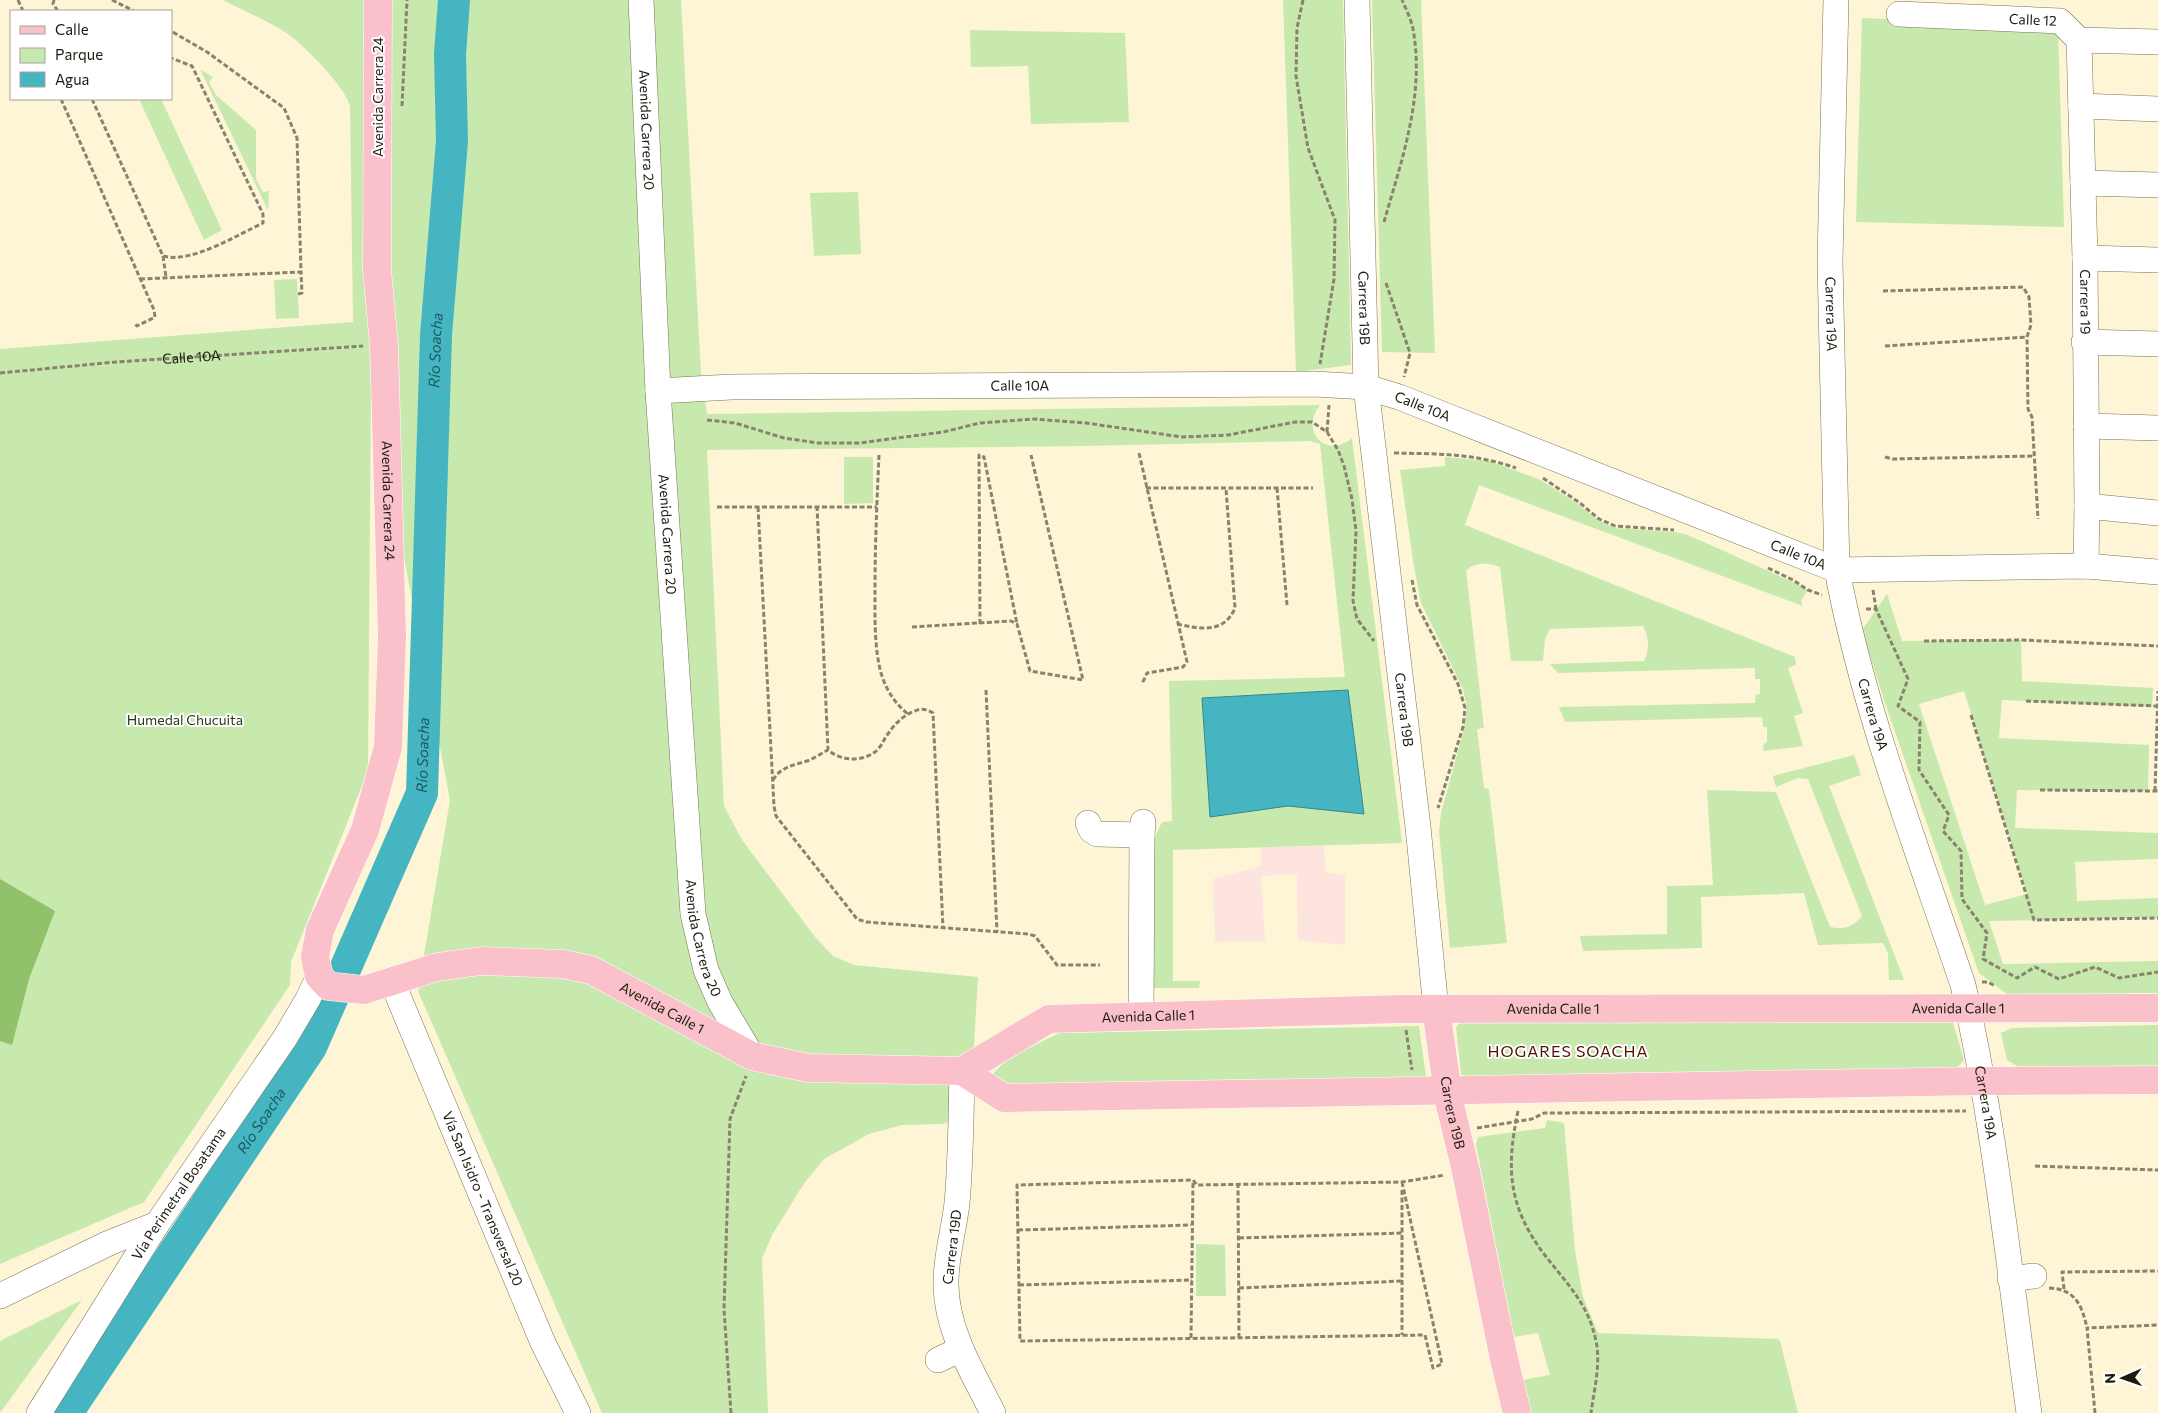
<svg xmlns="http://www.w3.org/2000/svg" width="2158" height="1413" font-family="Commissioner,sans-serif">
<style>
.industrial{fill:#fee4de}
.green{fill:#c7e9ae;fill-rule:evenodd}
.forest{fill:#91c16b}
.water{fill:#45b5c2;stroke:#39868c}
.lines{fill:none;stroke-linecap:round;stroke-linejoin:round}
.river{stroke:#45b5c2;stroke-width:32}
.minor-casing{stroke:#7a7356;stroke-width:26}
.major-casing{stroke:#fff;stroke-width:29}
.path{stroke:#89836e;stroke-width:3;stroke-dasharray:5 2.5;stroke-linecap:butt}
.minor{stroke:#fff;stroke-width:25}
.major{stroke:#fac1ca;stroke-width:28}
.labels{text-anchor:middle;stroke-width:4;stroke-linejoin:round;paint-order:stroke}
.street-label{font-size:14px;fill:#1d1a0e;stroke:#fff}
.park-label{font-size:14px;fill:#263916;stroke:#fff}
.water-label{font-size:15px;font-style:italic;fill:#1b5960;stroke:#fff}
.quarter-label{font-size:16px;letter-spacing:1px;fill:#511000;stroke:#fff}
</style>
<rect width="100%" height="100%" fill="#fdf5d5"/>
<path class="industrial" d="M1324,846l1,26 20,4v69l-47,-5 -1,-66 -36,2 4,65 -50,1 -2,-63 48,-13v-19z"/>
<path class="green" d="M223,0h458l20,374 6,40 613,-9c-21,26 7,55 32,33l50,405 -229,7v131h27l-1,7h-46l-1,-145 10,-21 10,-1 -3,-140 176,-4 -25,-233 -10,-3 -226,5 -377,4 17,356 18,34 74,98 17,18 21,9 124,12 -8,135 -27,12 -41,1 -33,9 -45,25 -21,26 -31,50 -10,24 6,154h-166l-184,-422 32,-191 -79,-416 -3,387 -77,191 -1,23 -146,217 -144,62v-915l353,-27 -3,-216c-5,-20 -47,-62 -65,-74 -19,-12 -41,-21 -62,-32z
M1283,0h60l8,365 -55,7z
M1372,0h49l14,353 -53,-1z
M1862,18l196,8 6,201 -208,-5z
M970,30l155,3 4,89 -98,2 -3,-58 -57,1z
M200,69l13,8 -4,5 7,13 40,35v49l7,13 6,-1 -1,19z
M139,99h22l61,131 -18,10z
M858,192l3,62 -47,2 -4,-63z
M297,279l2,39 -23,1 -2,-39z
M844,457h29v46l-29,1z
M1445,457l44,4 52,19 37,24 21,17 16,7 60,4 13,3 109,49 11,6 -7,11 2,5 -324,-121 -14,40 330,132 1,8 -8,3 15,45 -9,3 9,30 -40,5 1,-7 3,-2v-15h-4l-1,-10 -197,5 -6,-15 196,-4 1,-8 4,-1v-15h-5v-11l-197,5 -8,-9 94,-3c6,-12 5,-23 -1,-35l-93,3 -5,10 -2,22h-32l-11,-94c-12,-5 -23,-5 -34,3l18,158 -7,1 7,59 5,1 18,154 -57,5 -11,-117 2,-18 22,-80 4,-26 -4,-18 -42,-86 -7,-36 -14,-97 45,-4z
M1887,594l15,47 119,-1 1,41 131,7 -1,19 -150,-7 -3,38 150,7 -1,46 -131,-1 -2,38 143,5v26l-83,3 2,39 81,-3v20l-169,3 14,43 155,-3v32l-150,2 -29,-22 -95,-273 -22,-70zM1964,691l63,203 -42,11 -66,-201z
M1854,755l7,20 -32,11 75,194h-15l-1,-27 -5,-10 -65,2 -14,-52 -103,4 1,51 -119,3 -3,-15 87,-2v-48l46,-1 -6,-95 69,2 54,135c13,3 23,0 32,-11l-54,-137 -10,-1 -22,9 -3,-11z
M1943,1020l10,3 11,37 -11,13 -483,6 -9,-5 -5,-47 5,-5z
M2158,1025v42h-139l-12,-7 -6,-27 11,-5z
M1419,1026l7,51 -434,8 -1,-9 16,-17 52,-26z
M1547,1120l17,3 11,128 8,46 15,36 180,6 2,2 18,72h-268l-8,-33 28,-5 -12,-42 -24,4 -38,-192 2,-8 67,-9z
M1196,1244l29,1 1,51h-30z
M82,1300l-82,113v-72z"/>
<path class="forest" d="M0,879l55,32 -26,68 -17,66 -12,-4z"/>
<path class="water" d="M1348,690l16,124 -76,-8 -78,11 -8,-119z"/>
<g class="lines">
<path class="river" id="s1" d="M67,1413l244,-366 111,-254 14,-458 16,-194 -2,-87 4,-54"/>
<g class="minor-casing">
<g id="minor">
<path id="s3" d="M641,0l17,391 35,523 13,56 14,32 32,54"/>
<path id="s4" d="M1357,0l9,387 52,440 18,182"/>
<path id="s5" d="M1836,0l-6,262 7,308c27,142 80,278 126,415 32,141 46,285 66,428"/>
<path id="s6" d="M1899,14l161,7 19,19 79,2"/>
<path id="s7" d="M2079,40l6,218 2,248 -1,60"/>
<path d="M2081,106l77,3"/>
<path d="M2083,183l75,2"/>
<path d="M2085,258l73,2"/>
<path d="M2084,342l74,2"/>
<path id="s8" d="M658,391l73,-4 584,-3 51,3 33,10 438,173 249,-4 72,6"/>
<path d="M2086,426l72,2"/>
<path d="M2087,506l71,7"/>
<path d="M1088,823l3,7 6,4 45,1 1,-13"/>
<path id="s9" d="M395,981l3,15 145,347 35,70"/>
<path d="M1141,1018l1,-183"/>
<path d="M962,1071c-1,44 -1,88 -5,132 -3,28 -12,55 -11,83 1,46 27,87 47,127"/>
<path d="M2010,1279l24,-3"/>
<path d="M0,1296l109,-53 48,-19"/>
<path d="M938,1360l23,-11"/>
<path id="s10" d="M39,1413l118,-189 128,-186 23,-39 11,-23"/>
</g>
</g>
<g class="major-casing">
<g id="major">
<path id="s11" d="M378,0l-1,270 7,75 8,291 -4,111 -23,83 -45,100 -5,27 4,19 9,10 36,4 73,-23 44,-6 82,3 28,6 161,86 56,12 154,3 87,-52 353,-10 756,-1"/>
<path id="s12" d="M1436,1009l13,92 16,66 39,192 13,54"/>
<path d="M962,1071l42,27 979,-17 175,-1"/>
</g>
</g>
<g class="path">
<path d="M18,0l5,11"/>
<path d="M54,0l-1,4 5,7"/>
<path d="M112,0l22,11"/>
<path d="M1303,0l-6,28 -1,48 12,72 27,72 -1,59 -14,85"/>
<path d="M61,99l93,211 1,7 -18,9 -3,-3"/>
<path d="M92,99l71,157c28,8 74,-21 100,-33v-9l-71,-148 -21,-8"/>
<path d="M402,106l5,-106"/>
<path d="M1384,222c18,-63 41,-127 29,-193 -2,-10 -7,-20 -11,-29"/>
<path d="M163,256l3,21"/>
<path d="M140,279l161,-7 -4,-134 -13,-30 -77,-56 -36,-21"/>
<path d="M1386,283l24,70 -6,24"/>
<path d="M1883,291l140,-4 6,10 2,28 -4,12 1,72 4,8 6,102"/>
<path d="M298,294l4,-1 -1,-21"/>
<path d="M1885,346l142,-9"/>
<path id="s2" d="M0,373l116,-11 247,-16"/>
<path d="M707,420l28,3 49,15 34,5h41l84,-11 37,-9 54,-4 52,4 96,14 46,-2 67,-13h17l15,10 11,18 6,16 8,33 4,32 -3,70 4,18 17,22"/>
<path d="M1327,432l2,-27"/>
<path d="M1139,453l48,209 -4,5 -36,6 -5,11"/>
<path d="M1394,453c45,1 79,0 122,15"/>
<path d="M879,455c-2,45 -4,89 -4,134 0,27 -1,58 6,84 5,16 13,30 27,41"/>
<path d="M1885,457l8,2 141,-3"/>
<path d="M1543,478l37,25 19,16 16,7 59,4"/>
<path d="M1146,488h167"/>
<path d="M1277,488l10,117"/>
<path d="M817,506l11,244c13,11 33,12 47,2 4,-3 7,-8 9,-12 8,-13 17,-24 31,-29 6,-3 12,-2 18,2l10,215"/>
<path d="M717,507h160"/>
<path d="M758,507l16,299 2,10 81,103 9,3 162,12 7,2 22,29h43"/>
<path d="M1768,568l25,12 15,10 14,5"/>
<path d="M1412,580l5,25 41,79 7,24 -2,19 -25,81"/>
<path d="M1873,590l3,19"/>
<path d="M1866,609h10l32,70 -10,27 22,16 -1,48 30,45 -6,16 18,20 1,48 25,34 -4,26 34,19 18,-11 24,12 36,-12 24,11 39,-6"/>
<path d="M980,624l-1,-169 5,2 33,167"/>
<path d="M1177,624c23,5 47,10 58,-16l-9,-119"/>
<path d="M912,627l99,-6 6,3 13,47 53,9 -52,-225"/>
<path d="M1924,641l97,-1 137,6"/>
<path d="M986,690l11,242"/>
<path d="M2026,701l130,5"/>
<path d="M1971,715l63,205 124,-2"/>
<path d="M773,780c8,-14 23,-15 37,-20 6,-3 12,-7 18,-10"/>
<path d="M2040,790l118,1"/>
<path d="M2155,791l3,-100"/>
<path d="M1982,982h6l7,4"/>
<path d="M1406,1030l6,40"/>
<path d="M1518,1111c-12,57 -10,95 26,143 23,30 44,49 52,87 5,23 -2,49 -5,72"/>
<path d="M1477,1128l55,-9 12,-6 422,-2"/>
<path d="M2035,1166l123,4"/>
<path d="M1402,1182l40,182 -9,4 -8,-33 -405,6 -3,-156 176,-5 4,5 205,-3 43,-7"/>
<path d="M1238,1183l1,154"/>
<path d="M1402,1190v145"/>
<path d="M1018,1230l173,-5"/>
<path d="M1239,1238l163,-5"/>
<path d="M1019,1285l173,-5"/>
<path d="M1239,1288l163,-7"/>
<path d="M2049,1288c26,1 33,17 38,40"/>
<path d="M2064,1289l-2,-17 96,-1"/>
<path d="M1191,1338l2,-157"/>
<path d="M731,1413l-7,-104 6,-190 16,-43"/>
<path d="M2095,1413l-8,-85 71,-3"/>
</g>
<use href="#minor" class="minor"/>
<use href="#major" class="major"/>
</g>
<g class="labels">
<g class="street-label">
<text dy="5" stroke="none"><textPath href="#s6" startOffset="134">Calle 12</textPath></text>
<text transform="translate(378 97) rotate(-90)" y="5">Avenida Carrera 24</text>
<text dy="5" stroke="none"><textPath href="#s3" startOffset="130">Avenida Carrera 20</textPath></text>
<text dy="5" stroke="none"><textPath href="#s7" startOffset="262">Carrera 19</textPath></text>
<text dy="5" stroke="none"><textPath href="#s4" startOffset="308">Carrera 19B</textPath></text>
<text dy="5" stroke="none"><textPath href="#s5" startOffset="314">Carrera 19A</textPath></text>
<text dy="5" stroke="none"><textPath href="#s2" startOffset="192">Calle 10A</textPath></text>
<text dy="5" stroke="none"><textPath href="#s8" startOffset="362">Calle 10A</textPath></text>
<text dy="5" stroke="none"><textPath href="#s8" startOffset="768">Calle 10A</textPath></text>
<text dy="5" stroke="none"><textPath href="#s11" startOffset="501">Avenida Carrera 24</textPath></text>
<text dy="5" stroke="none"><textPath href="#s3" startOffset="535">Avenida Carrera 20</textPath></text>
<text dy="5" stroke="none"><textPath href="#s8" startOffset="1172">Calle 10A</textPath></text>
<text dy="5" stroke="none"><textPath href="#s4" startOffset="712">Carrera 19B</textPath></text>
<text dy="5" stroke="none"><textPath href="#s5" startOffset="719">Carrera 19A</textPath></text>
<text dy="5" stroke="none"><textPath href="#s3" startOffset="941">Avenida Carrera 20</textPath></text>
<text dy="5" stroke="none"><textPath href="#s11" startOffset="1352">Avenida Calle 1</textPath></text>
<text dy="5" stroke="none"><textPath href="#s11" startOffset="2271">Avenida Calle 1</textPath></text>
<text dy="5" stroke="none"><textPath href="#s11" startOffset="2676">Avenida Calle 1</textPath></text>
<text dy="5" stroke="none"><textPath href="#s11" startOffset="1866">Avenida Calle 1</textPath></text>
<text dy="5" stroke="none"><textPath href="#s5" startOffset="1124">Carrera 19A</textPath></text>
<text dy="5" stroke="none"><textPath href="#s12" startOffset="105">Carrera 19B</textPath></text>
<text dy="5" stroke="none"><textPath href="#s10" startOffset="260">Vía Perimetral Bosatama</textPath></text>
<text dy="5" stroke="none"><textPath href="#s9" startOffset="235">Vía San Isidro - Transversal 20</textPath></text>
<text transform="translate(952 1247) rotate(-83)" y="5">Carrera 19D</text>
</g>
<g class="park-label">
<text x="185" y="725">Humedal Chucuita</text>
</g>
<g class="water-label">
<text dy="5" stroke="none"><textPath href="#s1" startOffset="1160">Río Soacha</textPath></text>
<text dy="5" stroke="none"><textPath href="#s1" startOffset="755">Río Soacha</textPath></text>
<text dy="5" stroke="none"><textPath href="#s1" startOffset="351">Río Soacha</textPath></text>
</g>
<g class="quarter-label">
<text x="1568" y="1057">HOGARES SOACHA</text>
</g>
</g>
<rect x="10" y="10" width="162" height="90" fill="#ffffff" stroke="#a5a39f"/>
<rect x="20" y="26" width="25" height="8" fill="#fac1ca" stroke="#a5a39f"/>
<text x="55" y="35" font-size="15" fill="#1d1a0e">Calle</text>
<rect x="20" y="48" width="25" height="15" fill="#c7e9ae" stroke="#a5a39f"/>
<text x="55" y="60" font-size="15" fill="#1d1a0e">Parque</text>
<rect x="20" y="72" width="25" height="15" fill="#45b5c2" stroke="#a5a39f"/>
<text x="55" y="85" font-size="15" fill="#1d1a0e">Agua</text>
<g transform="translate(2123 1378) rotate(268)" stroke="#ffffff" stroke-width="4" paint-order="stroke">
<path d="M0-4L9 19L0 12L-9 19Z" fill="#1d1a0e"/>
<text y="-8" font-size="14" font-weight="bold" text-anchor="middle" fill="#1d1a0e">N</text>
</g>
</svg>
